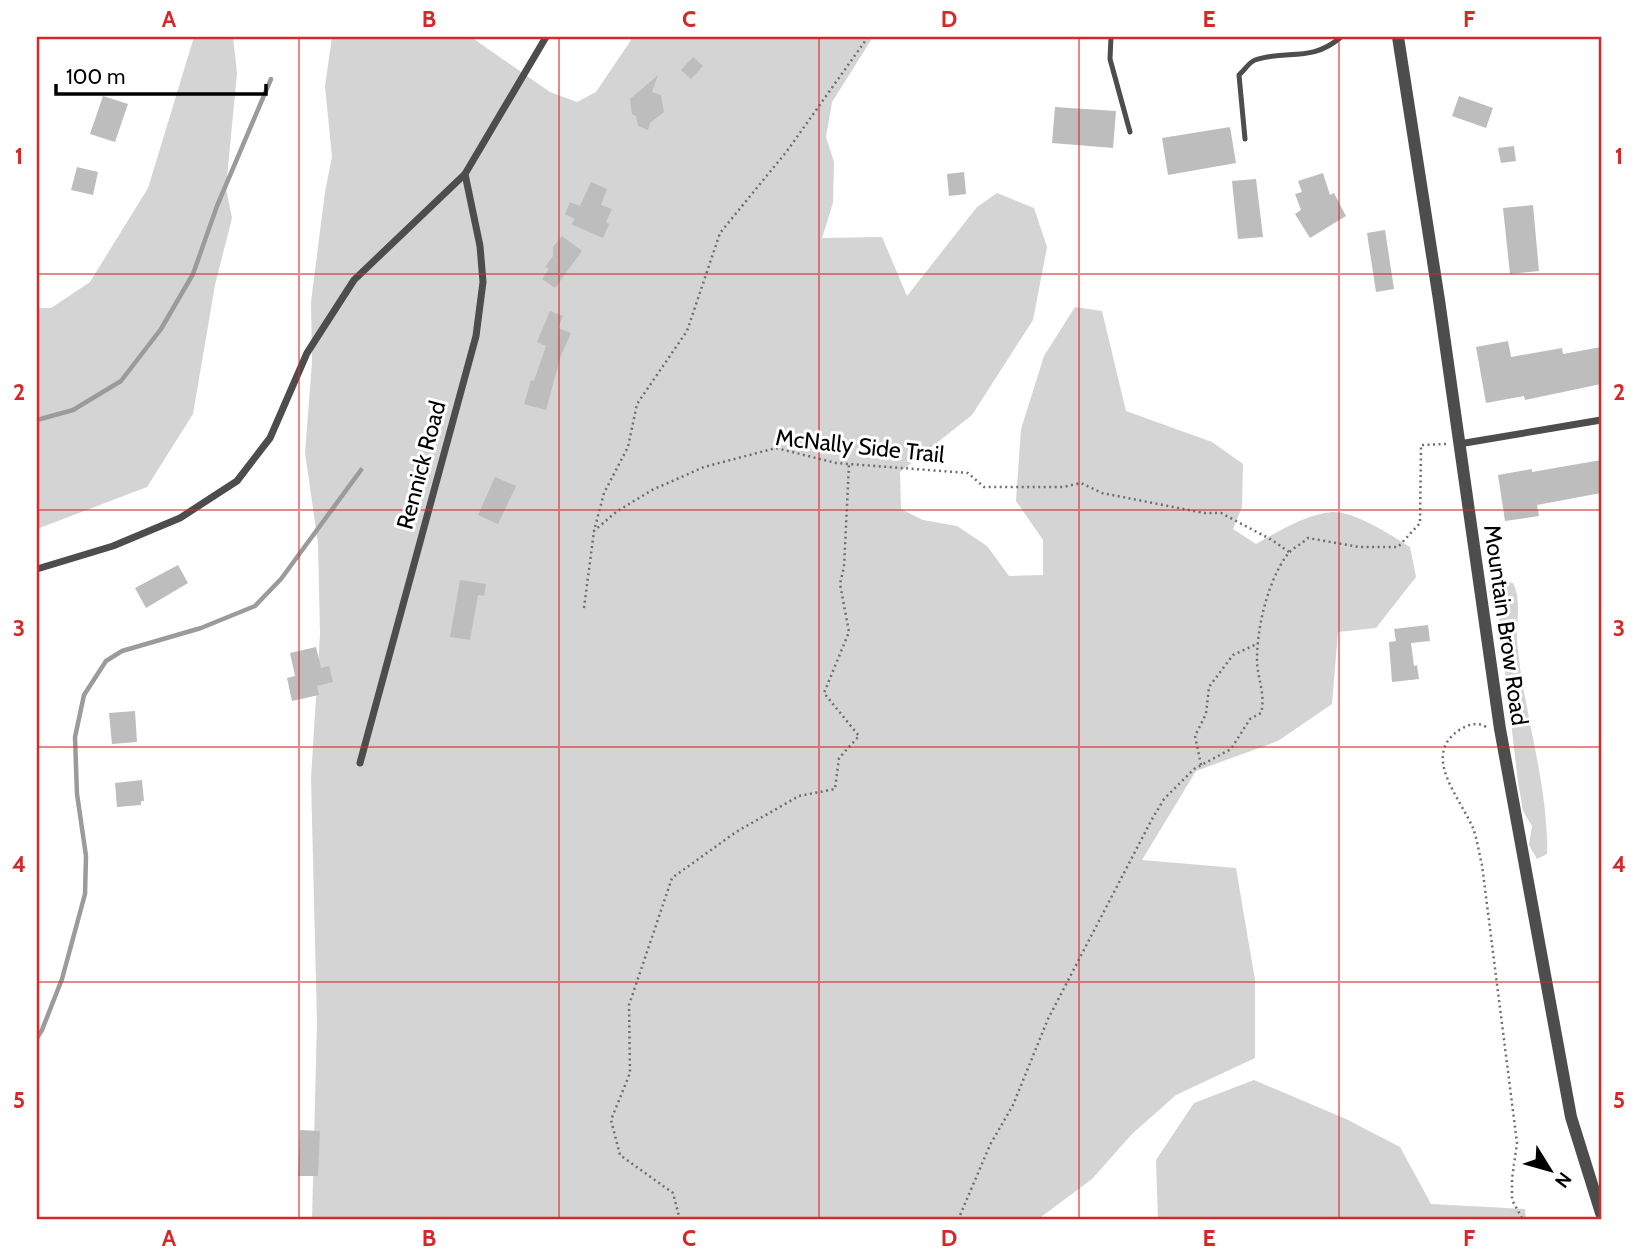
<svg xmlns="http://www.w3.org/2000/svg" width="1638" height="1257" font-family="Cabin,sans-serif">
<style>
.green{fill:#d4d4d4}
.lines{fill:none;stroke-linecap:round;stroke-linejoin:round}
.stream{stroke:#9b9b9b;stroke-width:4.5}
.building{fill:#bdbdbd}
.path{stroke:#6f6f6f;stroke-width:2.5;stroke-dasharray:2 3.5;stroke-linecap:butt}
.service{stroke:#4d4d4d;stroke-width:5}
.minor{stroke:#4d4d4d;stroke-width:7}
.tertiary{stroke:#4d4d4d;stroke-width:12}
.grid{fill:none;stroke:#d62828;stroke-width:2;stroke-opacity:0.55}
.labels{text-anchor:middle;stroke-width:6;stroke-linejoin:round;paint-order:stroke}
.street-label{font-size:23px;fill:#000;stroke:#fff}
.neatline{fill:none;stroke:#d62828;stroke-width:2.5}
.grid-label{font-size:23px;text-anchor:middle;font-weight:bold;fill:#d62828}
</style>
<rect width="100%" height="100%" fill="#fff"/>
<path class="green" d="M194,37h39l4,36 -11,115 6,30 -17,67 -22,129 -46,73 -110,42v-221h14l39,-26 58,-94z
M332,37h139l79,55 27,10 19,-10 37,-55h240l-41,65 -6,35 8,25 -1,41 -11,35 60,-1 25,59 70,-89 20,-14 37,15 13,39 -14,73 -61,95 -72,57 1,37 22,11 34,6 30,20 22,30 34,-1v-35l-27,-39 5,-72 23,-73 31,-49 27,4 24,100 86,31 31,22 -1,43 -9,22 23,15c23,-13 49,-29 75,-32 22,-2 62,24 79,35l6,30 -40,51 -38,4 -6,72 -54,37 -82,30 -54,89 94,8 19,112v78l-79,37 -44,39 -40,45 -55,41h-725l5,-198 -6,-244 9,-144 -2,-91 -13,-90 7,-91 -1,-60 14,-110 7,-35 -7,-71z
M1504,581l9,2c9,18 3,38 4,58 5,58 22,113 28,170 1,15 3,29 2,43l-10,5 -8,-14 3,-19 -9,-15 -5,-29 -21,-180v-14z
M1254,1080l92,39 54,28 31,57 94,5 1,11h-368l-2,-60 38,-57z"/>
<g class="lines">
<path class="stream" d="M37,420l36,-10 48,-29 40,-52 32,-55 24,-68 54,-127
M37,1038l5,-8 20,-51 23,-85 1,-38 -9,-62 -2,-57 9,-42 22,-34 16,-10 79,-23 54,-22 26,-27 80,-109"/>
</g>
<path class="building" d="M693,57l10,9 -12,13 -10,-9z
M658,75l-6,17 9,3 3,17 -14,11 -2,7 -10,-4 -2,-10 -4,-2 -2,-15z
M103,96l25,8 -13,38 -25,-8z
M1459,96l34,12 -7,20 -34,-12z
M1055,107l61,4 -3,37 -61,-5z
M1230,127l6,36 -68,12 -6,-37z
M1514,146l2,15 -15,2 -3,-15z
M77,167l21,5 -5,23 -22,-5z
M964,172l2,22 -17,2 -2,-22z
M1323,173l7,22 4,-2 12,23 -36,22 -15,-24 6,-4 -6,-16 7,-2 -4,-11z
M1256,179l7,58 -25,2 -6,-58z
M591,182l16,7 -6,16 11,4 -6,13 3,2 -6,14 -32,-14 4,-5 -10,-5 5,-12 10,4z
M1533,205l6,66 -29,3 -7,-66z
M1385,230l9,59 -18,3 -9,-59z
M562,236l20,15 -27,37 -13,-9 7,-10 -4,-2 8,-11v-9z
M550,311l13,5 -5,12 13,5 -10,22 -15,55 -22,-6 7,-24 3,1 12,-35 -9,-4z
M1508,341l3,16 51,-9 1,6 38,-7v37l-76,16 -1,-4 -38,7 -10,-56z
M1601,460v33l-64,12 2,11 -34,5 -7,-46 34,-6v3z
M495,477l21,9 -18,38 -20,-9z
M178,565l10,18 -42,25 -11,-20z
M460,580l26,4 -2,12 -6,-1 -8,45 -20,-3z
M1428,625l2,16 -19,2 3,23 3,-1 2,14 -27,3 -3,-40 7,-1 -2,-12z
M316,647l5,21 8,-2 4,16 -16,4 2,9 -27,6 -5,-23 8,-2 -5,-23z
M135,711l2,31 -25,2 -3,-31z
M142,780l2,21h-3v4l-24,2 -2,-24z
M300,1130l20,1 -2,45h-20z"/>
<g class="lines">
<path class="path" d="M868,37l-81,114 -67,82 -33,98 -50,73 -9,43 -24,46 -10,38 22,-19 36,-22 52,-23 72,-19 60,15 132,10 16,14h79l18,-4 21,10 102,20h17l51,27 17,12
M584,608l10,-77
M1486,727c-8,-5 -17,-3 -25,2 -41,25 -2,67 12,99 4,11 6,25 9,37l35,278 -5,36v21l11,20
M1201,765l-6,-29 11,-22 3,-27 24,-32 26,-12
M680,1220l-7,-27 -53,-38 -9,-35 19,-47 -1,-68 43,-127 64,-46 63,-36 36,-7 4,-31 20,-22 -35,-43 25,-61 -9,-48 4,-17 5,-103
M958,1220l32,-75 23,-40 35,-86 103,-198 13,-22 30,-30 37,-20 19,-30 11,-6c5,-19 -4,-35 -4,-54 0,-32 11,-78 30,-104 5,-7 15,-11 21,-17l51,9h39l22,-24 1,-78 26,-1"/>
<path class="service" d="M1111,37l-1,22 20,73
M1245,139l-6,-64c5,-4 10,-13 16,-15 32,-11 56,3 86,-23"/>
<path class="minor" d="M1459,444l142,-24
M37,569l76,-23 67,-28 57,-37 33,-43 37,-85 47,-73 111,-106 81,-137
M360,763l116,-427 7,-54 -3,-36 -15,-72"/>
<path class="tertiary" d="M1398,37l41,263 61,429 71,388 30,96"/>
</g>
<path class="grid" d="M299,37v1183M559,37v1183M819,37v1183M1079,37v1183M1339,37v1183M37,274h1564M37,510h1564M37,747h1564M37,982h1564"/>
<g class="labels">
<g class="street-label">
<text transform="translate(860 446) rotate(6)" y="8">McNally Side Trail</text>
<text transform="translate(421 465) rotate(-75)" y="8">Rennick Road</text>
<text transform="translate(1506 625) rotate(82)" y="8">Mountain Brow Road</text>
</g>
</g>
<rect width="1638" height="1257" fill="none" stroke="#ffffff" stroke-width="77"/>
<g transform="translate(1550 1170) rotate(127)" stroke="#ffffff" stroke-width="5" paint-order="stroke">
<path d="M0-5L12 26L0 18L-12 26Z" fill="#000000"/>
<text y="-10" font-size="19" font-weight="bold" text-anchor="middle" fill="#000000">N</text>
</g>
<path d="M56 84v10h210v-10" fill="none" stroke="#000000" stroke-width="3.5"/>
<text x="66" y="84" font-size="21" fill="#000000" stroke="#ffffff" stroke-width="5" paint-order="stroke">100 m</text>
<rect x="38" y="38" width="1562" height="1180" class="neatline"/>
<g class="grid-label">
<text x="169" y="27">A</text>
<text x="429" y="27">B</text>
<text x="689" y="27">C</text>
<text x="949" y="27">D</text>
<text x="1209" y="27">E</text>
<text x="1469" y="27">F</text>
<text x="19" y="164">1</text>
<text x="1619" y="164">1</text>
<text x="19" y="400">2</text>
<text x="1619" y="400">2</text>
<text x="19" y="636">3</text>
<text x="1619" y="636">3</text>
<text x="19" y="872">4</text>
<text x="1619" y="872">4</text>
<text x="19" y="1108">5</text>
<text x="1619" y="1108">5</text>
<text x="169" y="1246">A</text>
<text x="429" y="1246">B</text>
<text x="689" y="1246">C</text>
<text x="949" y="1246">D</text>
<text x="1209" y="1246">E</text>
<text x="1469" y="1246">F</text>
</g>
</svg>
